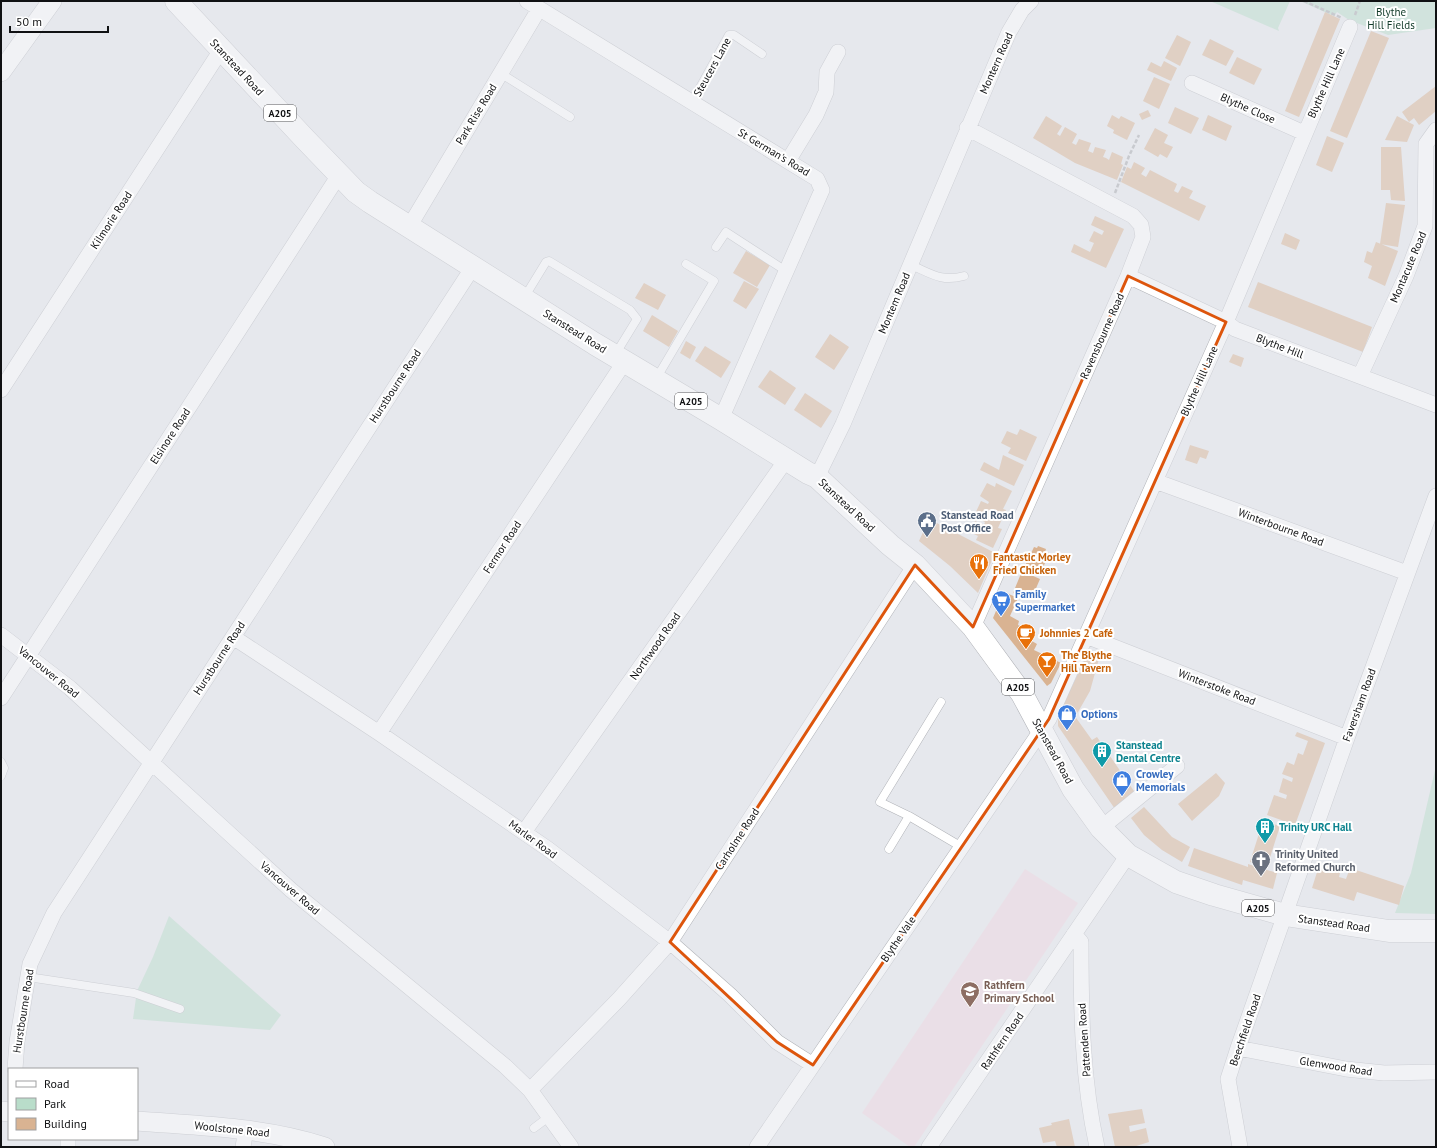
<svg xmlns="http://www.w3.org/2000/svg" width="1437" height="1148" font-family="'PT Sans',sans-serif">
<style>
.education{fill:#f0d6df}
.green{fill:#b9ddca}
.building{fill:#d9b392}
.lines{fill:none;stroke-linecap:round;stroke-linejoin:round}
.service-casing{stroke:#b1b3b8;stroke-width:9}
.minor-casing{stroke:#b1b3b8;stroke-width:16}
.tertiary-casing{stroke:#b1b3b8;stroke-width:20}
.trunk-casing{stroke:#b1b3b8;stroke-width:23}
.path{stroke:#a5a7ab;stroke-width:2.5;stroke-dasharray:4 2;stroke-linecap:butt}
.service{stroke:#fff;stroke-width:8}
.minor{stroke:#fff;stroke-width:15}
.tertiary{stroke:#fff;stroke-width:19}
.trunk{stroke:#fff;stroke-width:22}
.marked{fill:none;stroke:#dd550c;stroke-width:3;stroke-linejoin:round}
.labels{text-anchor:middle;stroke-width:4;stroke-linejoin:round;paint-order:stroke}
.shield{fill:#fff;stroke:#58585a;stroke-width:1}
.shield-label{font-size:10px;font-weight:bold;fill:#101113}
.park-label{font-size:11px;fill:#133c2a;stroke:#fff}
.street-label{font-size:11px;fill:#101113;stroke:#fff}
.service-label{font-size:11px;font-weight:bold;fill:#4e5e75;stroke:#fff;text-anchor:start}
.food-label{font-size:11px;font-weight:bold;fill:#c56008;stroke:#fff;text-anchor:start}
.shop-label{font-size:11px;font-weight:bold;fill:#366cbe;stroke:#fff;text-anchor:start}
.culture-label{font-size:11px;font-weight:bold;fill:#0d838f;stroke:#fff;text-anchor:start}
.worship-label{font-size:11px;font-weight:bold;fill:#5b616d;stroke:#fff;text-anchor:start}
.education-label{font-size:11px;font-weight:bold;fill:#785e54;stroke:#fff;text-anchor:start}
</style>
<rect width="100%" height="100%" fill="#e6e8ed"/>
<path class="education" d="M1025,869l53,34 -164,244h-4l-48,-34z"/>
<path class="green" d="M1210,1h80l-12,27 1,3z
M1300,1h136v27l-48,7 -39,-15 -12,-8 -3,4z
M1436,766v148l-41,-1 16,-40z
M169,916l112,99 -11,15 -137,-11 4,-28 16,-34z"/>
<path class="building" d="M1325,12l15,7 -41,98 -14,-6z
M1371,31l18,7 -42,100 -17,-7z
M1177,35l14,7 -11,24 -15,-8z
M1210,39l24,12 -8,15 -24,-11z
M1237,57l25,12 -8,16 -25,-12z
M1164,61l13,7 -6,13 -24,-11 4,-8 10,5z
M1154,77l16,7 -11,25 -16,-8z
M1436,86v25l-17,14 -5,-7 -5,4 -7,-10z
M1175,107l24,11 -8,16 -23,-11z
M1148,110l3,6 -9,4 -3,-6z
M1112,115l7,4 2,-3 14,7 -8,17 -14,-7 1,-3 -7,-4z
M1208,115l24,11 -6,15 -24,-11z
M1046,116l16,10 -5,8 3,2 5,-9 12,7 -5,9 4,2 3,-6 12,4 -3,8 5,2 2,-6 11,3 -3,7 3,1 3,2 3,-8 11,5 -2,7 2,1 -6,15 -42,-17 -42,-25z
M1397,116l17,9 -7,17 -22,-2z
M1155,128l13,7 -4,8 9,4 -6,11 -7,-4 -2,3 -14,-8z
M1327,136l17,7 -12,29 -16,-7z
M1381,147h20l4,54 -14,-1 -1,-10h-9z
M1134,162l11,6 -4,6 5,3 4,-7 27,14 -3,7 4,2 4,-7 11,5 -4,7 17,8 -7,15 -78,-39 6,-15 4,2z
M1386,203l19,2 -7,42 -18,-3z
M1095,216l29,13 -18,39 -35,-16 3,-8 16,8 4,-9 -5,-2 5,-10 8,4 2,-4 -13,-6z
M1285,233l15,7 -4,10 -15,-6z
M1376,242l22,9 -13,35 -17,-8 4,-12 -8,-4 3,-11 5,2z
M746,251l24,14 -13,22 -24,-14z
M744,281l15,8 -13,20 -13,-8z
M1258,282l114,45 -9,25 -115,-45z
M644,283l22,12 -8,15 -23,-12z
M652,315l26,16 -9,16 -26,-16z
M830,334l19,13 -15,23 -19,-13z
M686,341l10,6 -6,12 -10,-6z
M705,346l26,16 -10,16 -26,-17z
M1233,354l11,4 -3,9 -12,-5z
M770,370l26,18 -11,17 -27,-18z
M805,393l27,18 -11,17 -27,-18z
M1020,429l17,8 -11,24 -18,-8 3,-5 -10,-5 6,-12 10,4z
M1190,445l19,6 -3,8 -6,-2 -3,7 -12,-4z
M1003,455l21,10 -10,21 -34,-16 4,-8 15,8z
M987,483l8,4 1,-4 16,8 -9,18 3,1 -8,18 4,1 -9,19 -17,-8 2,-4 -8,-4 5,-11 9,4 1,-3 -2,-1 1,-3 -9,-4 6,-13 7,3 1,-2 -9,-6z
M929,519l66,34 -17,40 -28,-27 -31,-25z
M1038,546l8,3 -1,3 4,1 -8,20 -13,-3 1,-3 -4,-1 9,-19 3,1z
M1022,571l18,8 -9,21 -18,-7z
M1004,592l14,6 -8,18 9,5 -1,4 10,5 -3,7 12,7 -3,6 27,13 -10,20 -4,3 -54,-68z
M1089,651l11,4 -10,36 -12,21 -4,3 18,25 5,-3 39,57 -21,15 -57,-83v-11z
M1297,732l28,11 -30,82 -28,-10 7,-20 12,4 1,-4 -8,-3 4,-14 9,4 1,-4 -11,-4 5,-12 7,3 4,-12 5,2 5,-14 -13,-5z
M1216,773l9,10 -6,13 -27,25 -14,-17z
M1144,807l28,30 18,10 -8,15 -20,-12 -18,-15 -13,-17z
M1263,821l17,5 -13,41 -17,-5z
M1194,848l54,19v-3l29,9 -4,16 -30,-9 -1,5 -54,-19z
M1328,864l13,4 -2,9 7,2 4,-11 54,18 -5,19 -42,-13 -3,9 -42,-13 6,-19 7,2z
M1142,1109l3,14 -16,3 1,6 16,-4 3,14 -16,5h-18l-7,-33z
M1069,1119l6,28h-18l-2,-6 -12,2 -4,-15 13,-3 -1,-2z"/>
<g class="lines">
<g class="service-casing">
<path id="service" d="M500,73l70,44
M692,102l37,-67h5l28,19
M716,247l10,-15 60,39
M911,265c21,9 30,17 53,11
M524,298l22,-36 3,-1 81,49 7,9 -22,36
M656,379l58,-98 -28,-17
M1,762l3,6 -3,8
M909,816l51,30
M889,849l20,-33 -29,-14 61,-100
M28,977l106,16 46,16
M534,1128l16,-12"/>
</g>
<g class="minor-casing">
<path id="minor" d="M527,1l290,178 5,11 -101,229
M1192,83l112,50
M967,128l166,88 8,9 2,12 -15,39 -155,351
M788,161l28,-46 10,-23 1,-20 11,-20
M409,227l130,-218
M1128,276l98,46 9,7 201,76
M1360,376l46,-100 19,-50 1,-82 10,-14
M1,390l220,-340
M817,477l26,-53 166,-392 13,-22 9,-9
M1155,481l252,92
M1,635l69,53 221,202 214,176 25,24 41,57
M1086,636l261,102
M233,637l146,96 169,116 122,93 60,53 47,47 36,23
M1,698l338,-523
M379,733l246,-372
M1101,828l76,-62
M524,832l262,-372
M1074,934l7,8c0,69 1,137 16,205
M1238,1048l108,21 38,4 52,-1
M15,1069l2,-27 13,-78 24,-51 419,-646
M530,1090l89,-91 51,-57 245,-377
M68,1147v-8
M243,1147l3,-18
M757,1147l292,-428 177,-397 124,-295
M929,1147l199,-292
M1240,1147l-12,-68 10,-31 109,-310 89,-242"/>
</g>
<g class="tertiary-casing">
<path id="tertiary" d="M1,72l51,-71
M1,1111l8,1
M137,1121c64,5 127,6 188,26"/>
</g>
<g class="trunk-casing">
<path id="trunk" d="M176,1l128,137 52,54 14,10 225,142 126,75 87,54 9,4 73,68 25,20 58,62 49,67 51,95 28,39 27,27 48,27 38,13 71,20 104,16h47"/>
</g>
<path class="path" d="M1304,1l38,17
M1355,15l5,-14
M1115,193l14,-37 10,-21"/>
<use href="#service" class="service"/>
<use href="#minor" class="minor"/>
<use href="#tertiary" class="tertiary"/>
<use href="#trunk" class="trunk"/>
</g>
<path d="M0 0H1437V1148H0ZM1128,276l98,46 -177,397 -236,346 -36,-23 -107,-100 245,-377 58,62z" fill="#e6e8ed" fill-opacity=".55" fill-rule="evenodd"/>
<path class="marked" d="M1128,276l98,46 -177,397 -236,346 -36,-23 -107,-100 245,-377 58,62z"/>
<defs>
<g id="civic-pin" transform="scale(1)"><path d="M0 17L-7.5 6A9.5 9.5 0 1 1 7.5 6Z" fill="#5c6f8a" stroke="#fff"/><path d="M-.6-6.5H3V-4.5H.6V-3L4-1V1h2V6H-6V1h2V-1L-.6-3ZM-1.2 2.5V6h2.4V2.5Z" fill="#fff"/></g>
<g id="restaurant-pin" transform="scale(1)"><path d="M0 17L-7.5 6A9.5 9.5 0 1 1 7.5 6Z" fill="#e8710a" stroke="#fff"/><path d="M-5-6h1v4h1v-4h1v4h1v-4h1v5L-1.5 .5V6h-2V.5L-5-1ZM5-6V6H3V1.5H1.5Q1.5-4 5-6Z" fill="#fff"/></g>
<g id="supermarket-pin" transform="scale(1)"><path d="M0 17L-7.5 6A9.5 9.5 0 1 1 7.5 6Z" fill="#3f7fe0" stroke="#fff"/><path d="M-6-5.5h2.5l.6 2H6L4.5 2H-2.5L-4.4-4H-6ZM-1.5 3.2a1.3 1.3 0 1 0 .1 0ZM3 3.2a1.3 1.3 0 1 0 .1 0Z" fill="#fff"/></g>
<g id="cafe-pin" transform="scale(1)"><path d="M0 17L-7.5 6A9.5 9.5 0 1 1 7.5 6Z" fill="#e8710a" stroke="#fff"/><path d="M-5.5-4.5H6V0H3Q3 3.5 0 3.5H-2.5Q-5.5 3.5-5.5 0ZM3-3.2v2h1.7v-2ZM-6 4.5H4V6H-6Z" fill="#fff"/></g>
<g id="bar-pin" transform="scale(1)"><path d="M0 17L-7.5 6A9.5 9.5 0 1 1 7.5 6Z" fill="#e8710a" stroke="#fff"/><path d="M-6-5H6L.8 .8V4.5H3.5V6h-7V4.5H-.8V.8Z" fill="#fff"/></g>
<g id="shop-pin" transform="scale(1)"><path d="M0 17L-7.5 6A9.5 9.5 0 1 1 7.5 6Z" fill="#3f7fe0" stroke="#fff"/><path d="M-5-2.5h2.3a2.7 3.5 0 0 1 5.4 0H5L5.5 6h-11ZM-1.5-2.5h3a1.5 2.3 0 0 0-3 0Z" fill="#fff"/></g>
<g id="building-pin" transform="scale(1)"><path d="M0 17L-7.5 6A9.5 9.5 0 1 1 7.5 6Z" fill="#0f9aa8" stroke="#fff"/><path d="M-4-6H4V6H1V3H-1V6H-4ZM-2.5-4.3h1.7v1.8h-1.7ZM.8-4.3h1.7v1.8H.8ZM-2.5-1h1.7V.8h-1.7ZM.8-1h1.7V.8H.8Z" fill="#fff"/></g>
<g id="church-pin" transform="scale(1)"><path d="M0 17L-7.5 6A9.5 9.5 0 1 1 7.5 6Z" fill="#6b7280" stroke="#fff"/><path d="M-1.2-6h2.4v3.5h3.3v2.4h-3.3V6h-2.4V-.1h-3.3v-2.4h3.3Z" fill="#fff"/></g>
<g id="school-pin" transform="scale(1)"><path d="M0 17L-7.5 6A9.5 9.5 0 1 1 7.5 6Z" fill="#8d6e63" stroke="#fff"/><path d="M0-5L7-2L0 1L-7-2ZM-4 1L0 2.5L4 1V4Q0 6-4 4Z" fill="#fff"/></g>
</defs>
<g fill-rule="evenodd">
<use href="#civic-pin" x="927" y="521"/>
<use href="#restaurant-pin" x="979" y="563"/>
<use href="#supermarket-pin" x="1001" y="600"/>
<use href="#cafe-pin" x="1026" y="633"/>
<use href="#bar-pin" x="1047" y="661"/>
<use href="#shop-pin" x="1067" y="714"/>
<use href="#building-pin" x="1102" y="751"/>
<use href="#shop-pin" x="1122" y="780"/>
<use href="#building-pin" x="1265" y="827"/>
<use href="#church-pin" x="1261" y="860"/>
<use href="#school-pin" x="970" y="991"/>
</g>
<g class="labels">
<g class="shield">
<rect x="264" y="105" width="32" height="16" rx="3"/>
<rect x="675" y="393" width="32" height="16" rx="3"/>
<rect x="1002" y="679" width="32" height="16" rx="3"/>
<rect x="1242" y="900" width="32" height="16" rx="3"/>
</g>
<g class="shield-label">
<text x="280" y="117">A205</text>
<text x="691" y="405">A205</text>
<text x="1018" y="691">A205</text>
<text x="1258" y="912">A205</text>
</g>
<g class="park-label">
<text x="1391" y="16">Blythe<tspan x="1391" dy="13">Hill Fields</tspan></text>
</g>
<g class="street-label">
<text transform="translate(996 63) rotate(-66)" y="4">Montern Road</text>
<text transform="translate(237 67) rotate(47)" y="4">Stanstead Road</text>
<text transform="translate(712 67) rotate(-61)" y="4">Steucers Lane</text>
<text transform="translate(1326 83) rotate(-66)" y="4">Blythe Hill Lane</text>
<text transform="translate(1248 108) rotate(24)" y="4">Blythe Close</text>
<text transform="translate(476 114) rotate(-59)" y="4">Park Rise Road</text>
<text transform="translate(774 152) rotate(31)" y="4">St German's Road</text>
<text transform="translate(111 220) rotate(-57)" y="4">Kilmorie Road</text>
<text transform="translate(1408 267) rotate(-67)" y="4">Montacute Road</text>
<text transform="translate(894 303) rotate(-67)" y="4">Montem Road</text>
<text transform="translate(575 331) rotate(32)" y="4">Stanstead Road</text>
<text transform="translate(1102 336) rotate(-66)" y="4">Ravensbourne Road</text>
<text transform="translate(1280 346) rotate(21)" y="4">Blythe Hill</text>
<text transform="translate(1199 381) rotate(-66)" y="4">Blythe Hill Lane</text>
<text transform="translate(395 386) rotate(-57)" y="4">Hurstbourne Road</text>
<text transform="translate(170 436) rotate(-57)" y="4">Elsinore Road</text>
<text transform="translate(847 505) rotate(43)" y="4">Stanstead Road</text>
<text transform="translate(1281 527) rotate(20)" y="4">Winterbourne Road</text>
<text transform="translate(502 547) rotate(-57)" y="4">Fermor Road</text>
<text transform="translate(655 646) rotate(-55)" y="4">Northwood Road</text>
<text transform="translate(219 658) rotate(-57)" y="4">Hurstbourne Road</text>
<text transform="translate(49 672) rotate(39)" y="4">Vancouver Road</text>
<text transform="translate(1217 687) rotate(21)" y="4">Winterstoke Road</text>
<text transform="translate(1359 705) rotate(-70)" y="4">Faversham Road</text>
<text transform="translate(1053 751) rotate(61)" y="4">Stanstead Road</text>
<text transform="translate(533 839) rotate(36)" y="4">Marler Road</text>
<text transform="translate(737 839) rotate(-57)" y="4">Carholme Road</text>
<text transform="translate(290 888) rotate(41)" y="4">Vancouver Road</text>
<text transform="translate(1334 923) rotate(8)" y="4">Stanstead Road</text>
<text transform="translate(898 939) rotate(-56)" y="4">Blythe Vale</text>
<text transform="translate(23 1011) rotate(-81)" y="4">Hurstbourne Road</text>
<text transform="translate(1245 1030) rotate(-71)" y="4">Beechfield Road</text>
<text transform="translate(1084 1040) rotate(-94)" y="4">Pattenden Road</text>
<text transform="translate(1002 1041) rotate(-56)" y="4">Rathfern Road</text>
<text transform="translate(1336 1066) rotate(9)" y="4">Glenwood Road</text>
<text transform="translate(232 1129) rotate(6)" y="4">Woolstone Road</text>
</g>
<g class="service-label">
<text x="941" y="519">Stanstead Road<tspan x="941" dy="13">Post Office</tspan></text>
</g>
<g class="food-label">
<text x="993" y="561">Fantastic Morley<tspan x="993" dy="13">Fried Chicken</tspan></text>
<text x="1040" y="637">Johnnies 2 Café</text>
<text x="1061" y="659">The Blythe<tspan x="1061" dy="13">Hill Tavern</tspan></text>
</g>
<g class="shop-label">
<text x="1015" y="598">Family<tspan x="1015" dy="13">Supermarket</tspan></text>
<text x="1081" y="718">Options</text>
<text x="1136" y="778">Crowley<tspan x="1136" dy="13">Memorials</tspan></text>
</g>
<g class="culture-label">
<text x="1116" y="749">Stanstead<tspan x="1116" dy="13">Dental Centre</tspan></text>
<text x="1279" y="831">Trinity URC Hall</text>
</g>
<g class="worship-label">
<text x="1275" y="858">Trinity United<tspan x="1275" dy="13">Reformed Church</tspan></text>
</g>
<g class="education-label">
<text x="984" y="989">Rathfern<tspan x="984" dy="13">Primary School</tspan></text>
</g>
</g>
<rect width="1437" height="1148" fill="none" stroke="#101113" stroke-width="4"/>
<rect x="8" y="1068" width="130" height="72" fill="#ffffff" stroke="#9fa0a1"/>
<rect x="16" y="1081" width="20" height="6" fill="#ffffff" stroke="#9fa0a1"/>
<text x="44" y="1088" font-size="12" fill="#101113">Road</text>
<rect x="16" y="1098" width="20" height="12" fill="#b9ddca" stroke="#9fa0a1"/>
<text x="44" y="1108" font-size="12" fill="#101113">Park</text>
<rect x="16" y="1118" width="20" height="12" fill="#d9b392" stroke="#9fa0a1"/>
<text x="44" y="1128" font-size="12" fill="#101113">Building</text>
<path d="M10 26v6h98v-6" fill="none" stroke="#101113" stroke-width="2"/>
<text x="16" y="26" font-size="12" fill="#101113" stroke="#ffffff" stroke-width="3" paint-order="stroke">50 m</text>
</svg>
